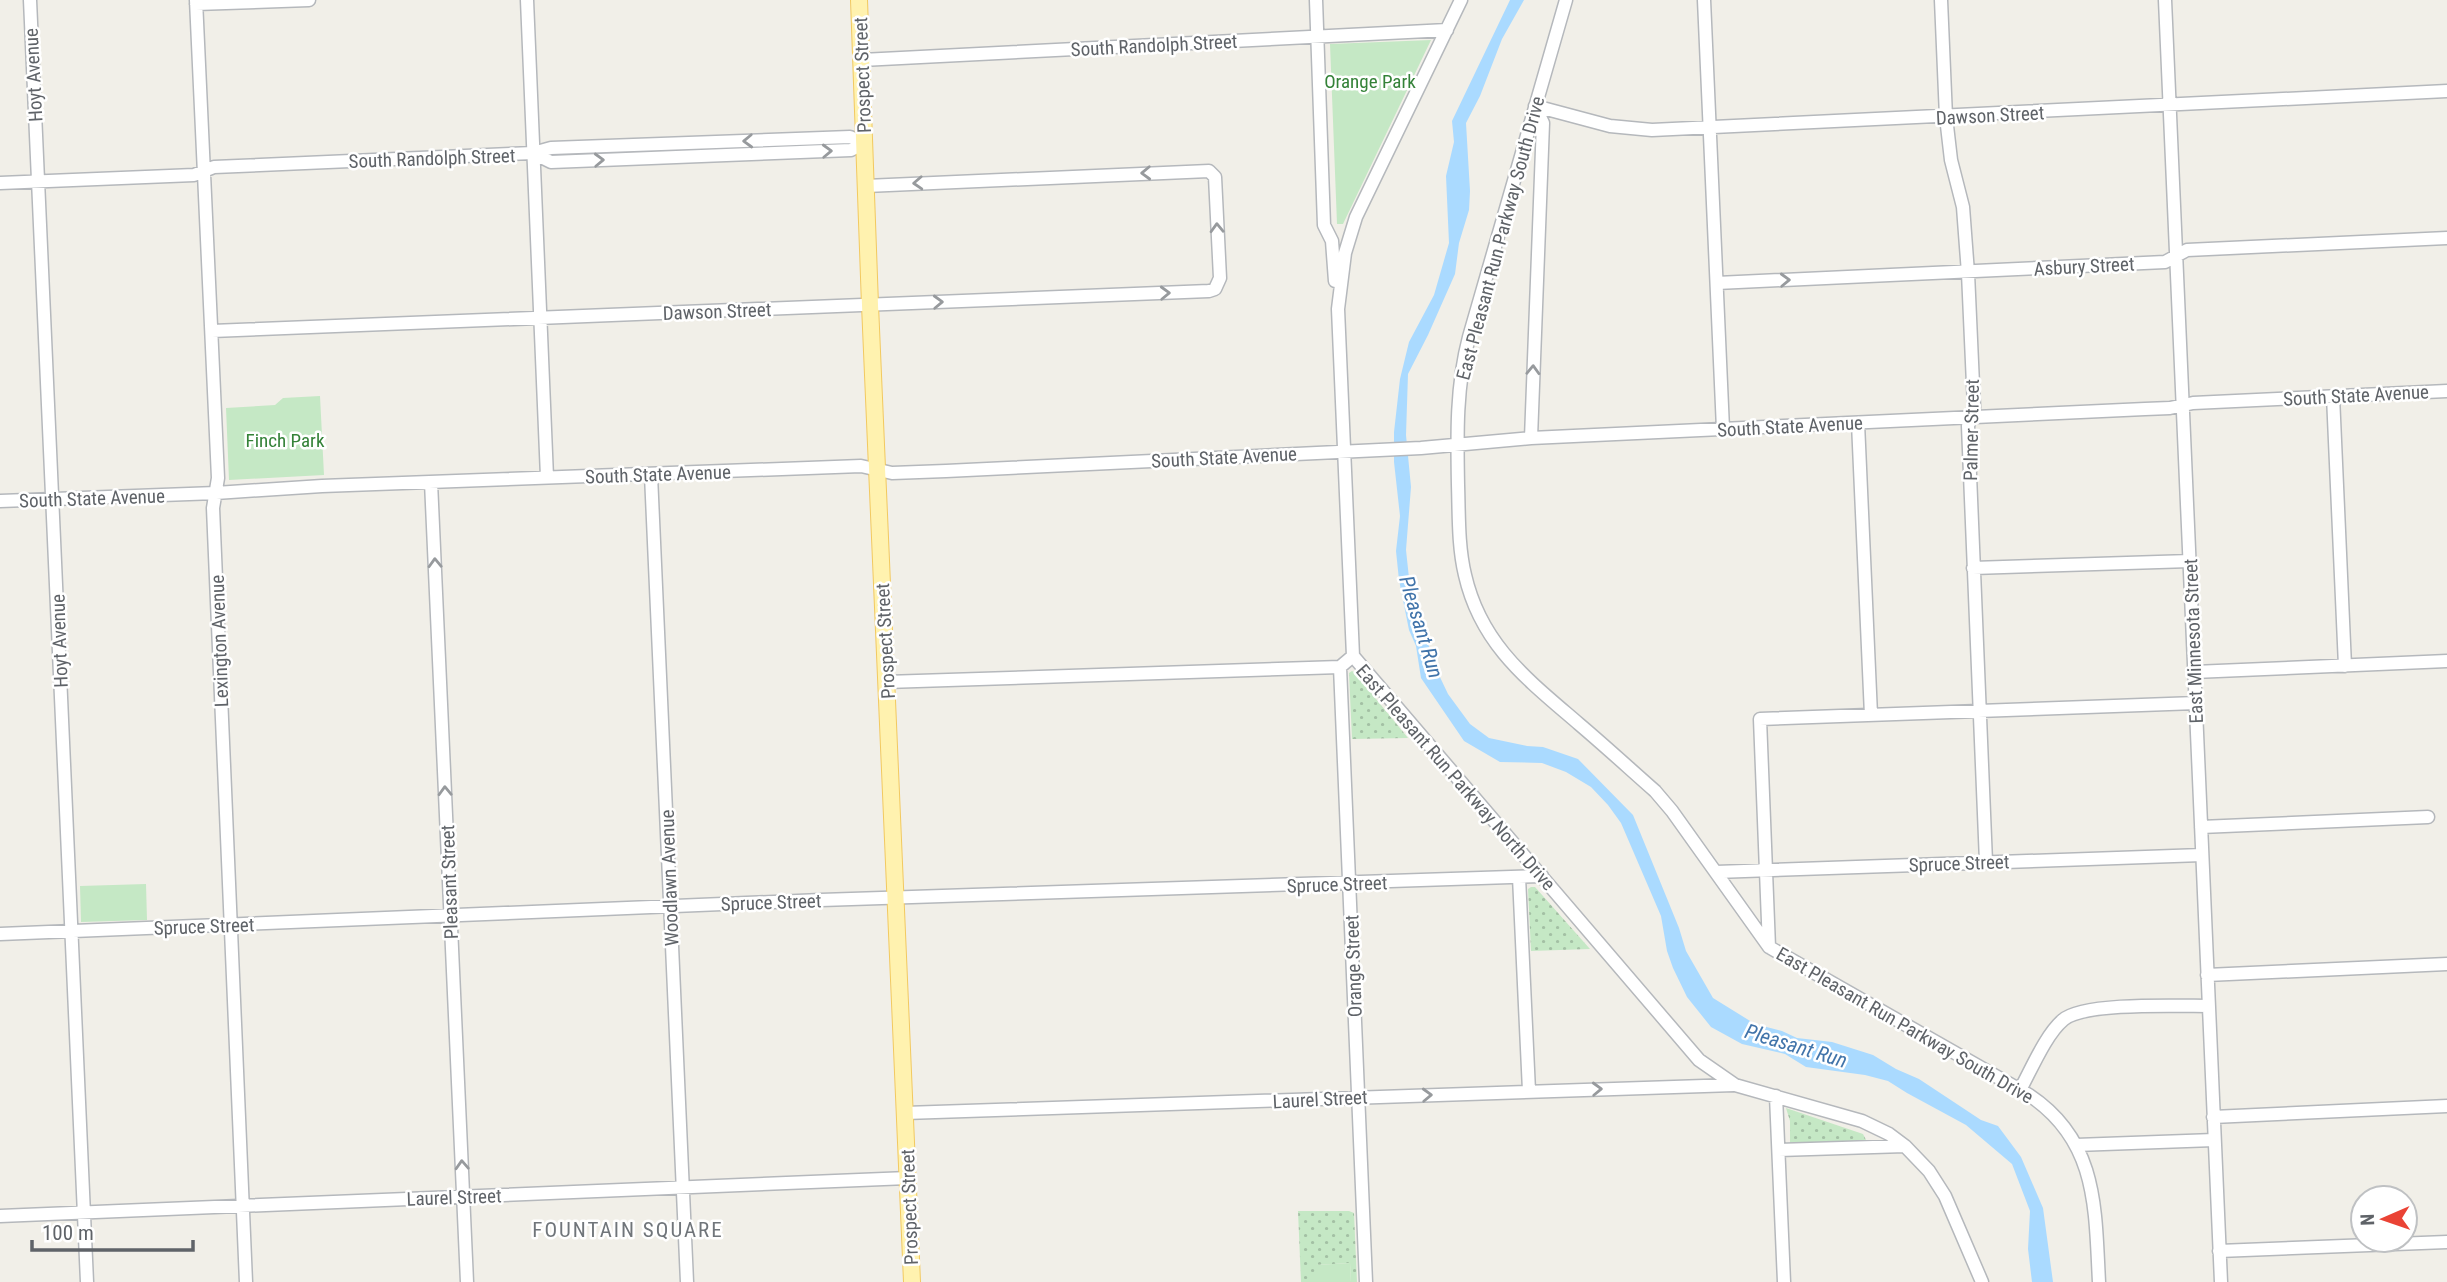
<svg xmlns="http://www.w3.org/2000/svg" width="2447" height="1282" font-family="'Roboto Condensed',sans-serif">
<style>
.grass{fill:url(#grass-dots)}
.park{fill:#c5e8c5}
.water{fill:#aadaff}
.lines{fill:none;stroke-linecap:round;stroke-linejoin:round}
.minor-casing{stroke:#b5b8bc;stroke-width:15}
.major-casing{stroke:#f2c960;stroke-width:18}
.minor{stroke:#fff;stroke-width:12}
.major{stroke:#fff2af;stroke-width:16}
.oneway{stroke:#979a9d}
.labels{text-anchor:middle;stroke-width:5;stroke-linejoin:round;paint-order:stroke}
.street-label{font-size:19px;fill:#5f6368;stroke:#fff}
.park-label{font-size:19px;fill:#348238;stroke:#fff}
.water-label{font-size:21px;font-style:italic;fill:#4174aa;stroke:#fff}
.neighbourhood-label{font-size:21px;letter-spacing:2px;fill:#70757a;stroke:#fff}
</style>
<defs>
<pattern id="grass-dots" width="8" height="8" patternUnits="userSpaceOnUse" patternTransform="scale(1.75)"><rect width="8" height="8" fill="#c5e8c5"/><path d="M2 2h.1M6 6h.1" fill="none" stroke="#a3c0a4" stroke-width="1.8" stroke-linecap="round"/></pattern>
</defs>
<rect width="100%" height="100%" fill="#f1efe8"/>
<path class="grass" d="M1352,671l2,1 54,66 -56,1 -3,-66z
M1531,887h4l55,62 -59,2 -3,-62z
M1786,1108l77,26 4,8 -77,3v-24z
M1298,1211h51l5,2 3,69h-6l-1,-19 -34,2v17h-15z"/>
<path class="park" d="M1431,40l-88,184h-6l-7,-180z
M320,396l4,79 -95,5 -3,-72 49,-3 8,-7z
M146,884l1,36 -66,2 -1,-36z
M1350,1263l1,19h-35v-17z"/>
<path class="water" d="M1510,0h14l-22,39 -22,57 -14,27 4,68 -1,19 -10,33 -4,31 -27,61 -20,39 -2,61 5,52 -5,63 3,28 9,35 20,60 10,21 22,30 19,14 38,8 16,1 35,12 55,56 46,113 7,23 27,47 42,26 27,7 15,7 35,4 41,13 23,14 23,10 62,41 17,6 23,31 22,51 10,74h-21l-4,-33 2,-38 -18,-47 -46,-39 -59,-32 -19,-12 -23,-6 -59,-8 -21,-13 -43,-10 -31,-17 -24,-30 -14,-29 -6,-17 -6,-35 -40,-93 -13,-18 -17,-18 -25,-15 -24,-9 -42,-1 -36,-21 -43,-63 -5,-32 -7,-16 -10,-50 -3,-29 4,-35 -6,-54v-30l6,-53 9,-37 25,-47 15,-52 -3,-67 8,-34 -2,-21z"/>
<g class="lines">
<g class="minor-casing">
<path id="minor" d="M30,0l57,1282
M196,0l22,478 -5,30 33,774
M527,0l20,477
M1316,0l8,225 8,16 3,40
M1461,0l-105,217 -11,36 -7,56 15,347 346,404 36,25 127,36 27,13 16,12 24,25 16,25 37,86
M1566,0l-97,337c-13,49 -12,98 -11,148 1,30 0,61 7,90 16,70 63,105 114,149 26,22 51,45 76,67l17,20 97,136 260,148c69,46 66,113 70,187
M1704,0l19,429
M1941,0l5,117 5,43 12,47 5,66 6,134 -6,19 18,436
M2165,0l56,1282
M196,4l113,-4
M862,60l585,-30
M1535,106l75,20 42,4 795,-39
M533,153l18,9 300,-12 13,-7
M0,183l194,-8 20,-8 319,-14 18,-5 299,-11 14,6
M1717,283l448,-21 22,-12 260,-12
M212,331l997,-40 6,-2 5,-11 -5,-101 -6,-6 -343,15
M2333,396l12,270
M1858,423l13,292
M1531,438l12,-315 -8,-17
M651,475l36,807
M431,482l36,800
M0,501l216,-8 106,-7 539,-20 31,7 54,-2 475,-23 110,-10 614,-29 25,-1 23,-5 254,-12
M1973,568l217,-7
M1353,656l-13,11 26,615
M2194,672l253,-11
M886,682l454,-15
M2201,827l227,-10
M1716,872l486,-17
M1519,877l10,214
M0,934l821,-34 721,-24
M1769,947l-9,-228 436,-16
M2207,975l240,-11
M2020,1090c11,-20 26,-56 43,-70 20,-18 115,-14 146,-14
M1776,1096l8,186
M905,1113l829,-28
M2213,1117l234,-11
M2076,1145l138,-5
M1779,1150l126,-4
M0,1216l908,-38
M2219,1251l228,-9"/>
</g>
<g class="major-casing">
<path id="major" d="M859,0l11,305 42,977"/>
</g>
<use href="#minor" class="minor"/>
<use href="#major" class="major"/>
</g>
<defs><path id="oneway-chevron" d="M-2-3.5L2.5 0L-2 3.5" fill="none" stroke-width="1.6" stroke-linecap="round" stroke-linejoin="round" transform="scale(1.75)"/></defs>
<g class="oneway">
<use href="#oneway-chevron" transform="translate(748 141) rotate(178)"/>
<use href="#oneway-chevron" transform="translate(827 151) rotate(-2)"/>
<use href="#oneway-chevron" transform="translate(599 160) rotate(-2)"/>
<use href="#oneway-chevron" transform="translate(1146 173) rotate(178)"/>
<use href="#oneway-chevron" transform="translate(918 183) rotate(177)"/>
<use href="#oneway-chevron" transform="translate(1217 228) rotate(-92)"/>
<use href="#oneway-chevron" transform="translate(1785 280) rotate(-2)"/>
<use href="#oneway-chevron" transform="translate(1165 293) rotate(-2)"/>
<use href="#oneway-chevron" transform="translate(938 302) rotate(-2)"/>
<use href="#oneway-chevron" transform="translate(1533 370) rotate(-88)"/>
<use href="#oneway-chevron" transform="translate(435 563) rotate(-92)"/>
<use href="#oneway-chevron" transform="translate(445 791) rotate(-92)"/>
<use href="#oneway-chevron" transform="translate(1597 1089) rotate(-2)"/>
<use href="#oneway-chevron" transform="translate(1427 1095) rotate(-2)"/>
<use href="#oneway-chevron" transform="translate(462 1165) rotate(-93)"/>
</g>
<g class="labels">
<g class="street-label">
<text transform="translate(1154 45) rotate(-3)" y="7">South Randolph Street</text>
<text transform="translate(33 75) rotate(-93)" y="7">Hoyt Avenue</text>
<text transform="translate(862 75) rotate(-92)" y="7">Prospect Street</text>
<text transform="translate(1990 115) rotate(-3)" y="7">Dawson Street</text>
<text transform="translate(432 158) rotate(-2)" y="7">South Randolph Street</text>
<text transform="translate(1500 238) rotate(-75)" y="7">East Pleasant Run Parkway South Drive</text>
<text transform="translate(2084 266) rotate(-3)" y="7">Asbury Street</text>
<text transform="translate(717 311) rotate(-2)" y="7">Dawson Street</text>
<text transform="translate(2356 395) rotate(-3)" y="7">South State Avenue</text>
<text transform="translate(1790 426) rotate(-3)" y="7">South State Avenue</text>
<text transform="translate(1971 430) rotate(-89)" y="7">Palmer Street</text>
<text transform="translate(1224 457) rotate(-3)" y="7">South State Avenue</text>
<text transform="translate(658 474) rotate(-2)" y="7">South State Avenue</text>
<text transform="translate(92 498) rotate(-2)" y="7">South State Avenue</text>
<text transform="translate(59 641) rotate(-92)" y="7">Hoyt Avenue</text>
<text transform="translate(219 641) rotate(-92)" y="7">Lexington Avenue</text>
<text transform="translate(885 641) rotate(-93)" y="7">Prospect Street</text>
<text transform="translate(2193 641) rotate(-92)" y="7">East Minnesota Street</text>
<text transform="translate(1456 777) rotate(49)" y="7">East Pleasant Run Parkway North Drive</text>
<text transform="translate(1959 863) rotate(-2)" y="7">Spruce Street</text>
<text transform="translate(669 878) rotate(-92)" y="7">Woodlawn Avenue</text>
<text transform="translate(449 882) rotate(-92)" y="7">Pleasant Street</text>
<text transform="translate(1337 884) rotate(-2)" y="7">Spruce Street</text>
<text transform="translate(771 902) rotate(-2)" y="7">Spruce Street</text>
<text transform="translate(204 926) rotate(-2)" y="7">Spruce Street</text>
<text transform="translate(1353 966) rotate(-92)" y="7">Orange Street</text>
<text transform="translate(1905 1025) rotate(30)" y="7">East Pleasant Run Parkway South Drive</text>
<text transform="translate(1320 1099) rotate(-3)" y="7">Laurel Street</text>
<text transform="translate(454 1197) rotate(-2)" y="7">Laurel Street</text>
<text transform="translate(909 1207) rotate(-92)" y="7">Prospect Street</text>
</g>
<g class="park-label">
<text x="1370" y="88">Orange Park</text>
<text x="285" y="447">Finch Park</text>
</g>
<g class="water-label">
<text transform="translate(1421 627) rotate(73)" y="7">Pleasant Run</text>
<text transform="translate(1796 1046) rotate(17)" y="7">Pleasant Run</text>
</g>
<g class="neighbourhood-label">
<text x="628" y="1237">FOUNTAIN SQUARE</text>
</g>
</g>
<g transform="translate(2384 1219) rotate(268)"><circle r="33" fill="#ffffff" stroke="#bfc1c3" stroke-width="2"/>
<path d="M0-5L12 26L0 18L-12 26Z" fill="#ea4335"/>
<text y="-10" font-size="19" font-weight="bold" text-anchor="middle" fill="#5f6368">N</text>
</g>
<path d="M32 1240v10h161v-10" fill="none" stroke="#5f6368" stroke-width="3.5"/>
<text x="42" y="1240" font-size="21" fill="#5f6368" stroke="#ffffff" stroke-width="5" paint-order="stroke">100 m</text>
</svg>
